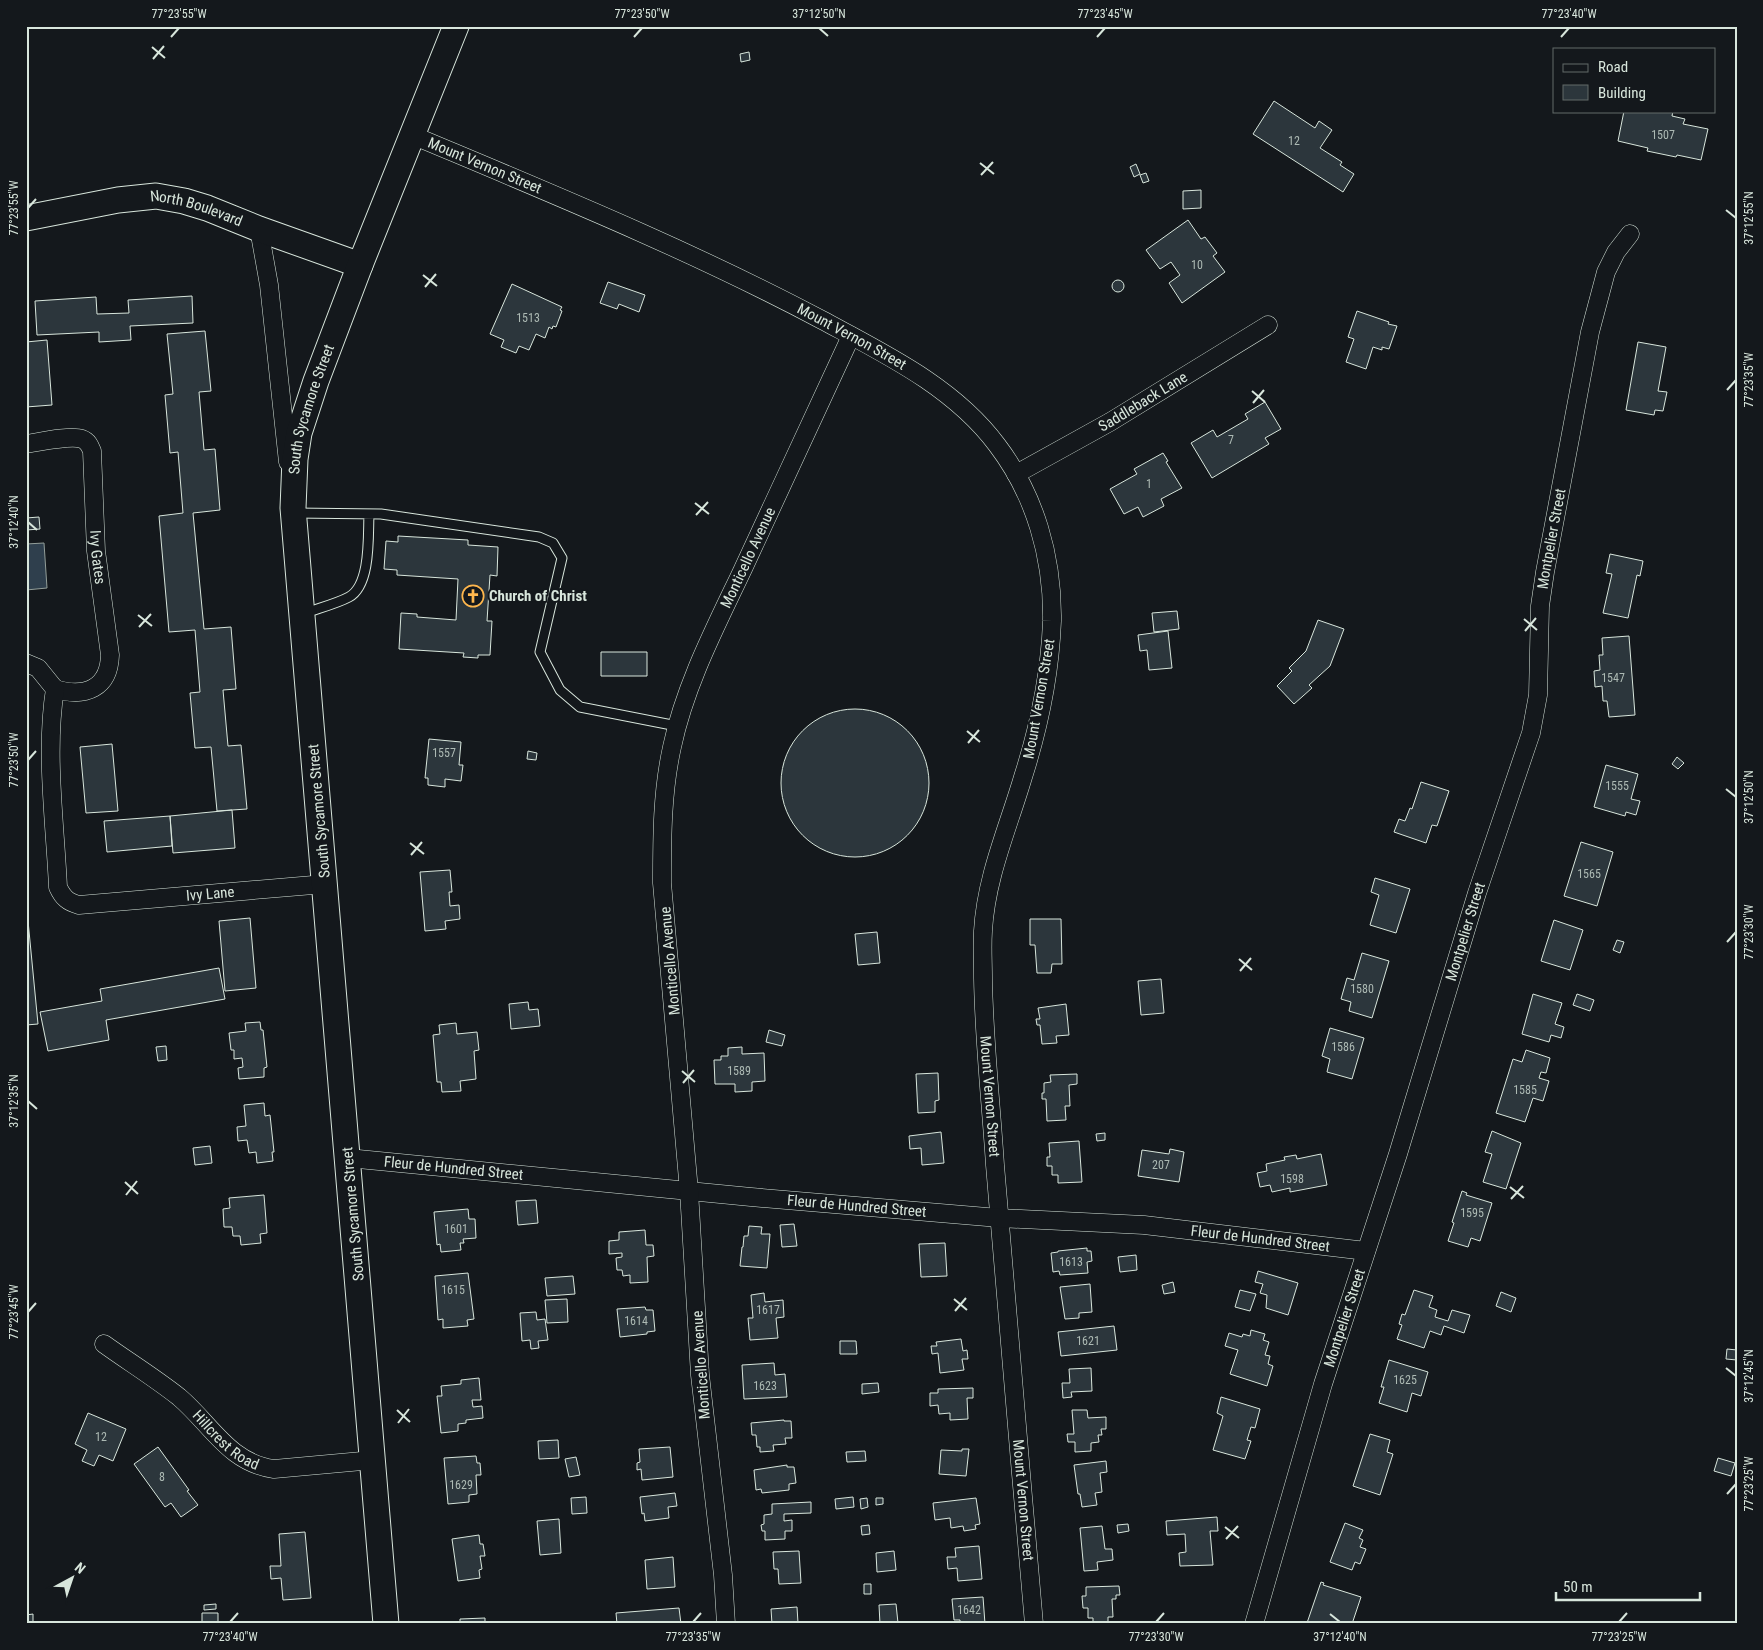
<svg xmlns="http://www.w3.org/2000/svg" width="1763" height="1650" font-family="'Roboto Condensed',sans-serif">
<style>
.water{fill:#2f3f4d;stroke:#939e99}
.building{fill:#2c363c;stroke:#d8e6dc}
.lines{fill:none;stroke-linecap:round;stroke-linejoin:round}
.lane-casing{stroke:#d8e6dc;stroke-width:11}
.street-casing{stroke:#d8e6dc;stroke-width:19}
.secondary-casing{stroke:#d8e6dc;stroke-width:27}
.lane{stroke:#14181c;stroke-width:9}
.street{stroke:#14181c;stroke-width:18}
.secondary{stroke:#14181c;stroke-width:25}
.ticks{fill:none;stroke:#d8e6dc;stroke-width:2}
.labels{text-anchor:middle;stroke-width:4;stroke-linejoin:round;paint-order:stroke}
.number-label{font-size:12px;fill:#adbab4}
.street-label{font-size:15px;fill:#d8e6dc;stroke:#14181c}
.poi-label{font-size:15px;font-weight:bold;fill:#d8e6dc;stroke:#14181c;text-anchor:start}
.neatline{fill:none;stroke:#d8e6dc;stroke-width:2}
.ticks-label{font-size:12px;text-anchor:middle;fill:#d8e6dc}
</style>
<rect width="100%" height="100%" fill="#14181c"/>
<path class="water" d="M44,543l3,45 -21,2v-46z"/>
<path class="building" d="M749,52l1,8 -9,2 -1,-8z
M1274,101l41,27 4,-7 13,9 -12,18 22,14 -2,3 14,9 -11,18 -90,-58z
M1624,111h49l-1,5 13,3 -2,5 25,5 -7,31 -24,-5 -1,2 -29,-6 1,-3 -30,-7z
M1136,164l4,10 -6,3 -4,-10z
M1146,173l3,8 -6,2 -3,-8z
M1201,190v18l-18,1v-18z
M1188,220l13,19 4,-2 12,16 -4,3 12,16 -43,31 -13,-20 11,-8 -9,-13 -11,7 -14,-19z
M1112 286a6 6 0 1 1 12 0a6 6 0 1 1-12 0Z
M608,282l37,13 -6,17 -20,-8 -2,5 -17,-6z
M512,284l50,23 -2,3 2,1 -6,16 -3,-1 -1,3 -3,-2 -4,11 -9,-4 -7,16 -10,-4 -3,7 -15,-6 3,-7 -14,-6z
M192,296l1,27 -63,3 1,14 -32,2v-10l-62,3 -2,-34 61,-4 1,17 32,-1 -1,-13z
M1357,311l32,11 -1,2 9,2 -8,23 -7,-2v3l-9,-3 -7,22 -20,-7 8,-23 -6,-2z
M205,331l6,60 -12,1 5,58 11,-1 5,61 -27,3 11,116 27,-2 5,62 -13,1 5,56 13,-1 6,64 -30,2 -6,-64 -16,1 -5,-55 10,-1 -5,-62 -26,2 -10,-116 24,-3 -5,-61 -8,1 -5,-58 8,-1 -6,-60z
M47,340l5,65 -26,2v-65z
M1638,342l28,5 -8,44 9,1 -4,19 -8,-1 -1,5 -28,-5z
M1265,402l16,27 -16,9 4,6 -57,34 -21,-35 22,-13 4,7 31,-18 -3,-5z
M1163,453l5,8 -2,1 16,26 -21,11 3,7 -21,11 -5,-10 -14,7 -14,-25 27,-15 -3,-5z
M39,517l1,12 -14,1v-12z
M398,536l70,4v5l30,2 -1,29 -7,-1 -3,46h5l-2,34h-12v3l-15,-1 1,-4 -65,-4 2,-36 16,1v3l39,3 2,-41 -61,-4v-5l-13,-1 2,-28 12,1z
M1610,554l33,7 -3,15 -3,-1 -9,43 -25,-5 9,-39 -6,-1z
M1177,611l2,18 -25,3 -2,-19z
M1318,620l26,9 -14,37 -21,19 3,3 -18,16 -17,-18 15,-15 -3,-3 17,-17z
M1168,631l4,37 -23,2 -2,-20 -7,1 -2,-16z
M1629,636l6,79 -26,2 -2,-16h-4l-1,-15 -7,1 -1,-16 6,-1 -1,-15h4l-1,-17z
M601,652h46v24h-46z
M781 783a74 74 0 1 1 148 0a74 74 0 1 1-148 0Z
M429,739l32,3 -2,23h4l-2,16 -16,-2v8l-17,-2v-7h-3z
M112,744l6,67 -32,2 -6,-66z
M528,751l9,2 -1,7 -9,-1z
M1677,757l7,6 -6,6 -6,-5z
M1606,765l32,9 -7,25 9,2 -4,14 -10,-3 -1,4 -31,-9z
M1421,782l28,9 -12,35 -5,-1 -6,18 -32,-11 5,-13 6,2 5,-13 2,1z
M232,810l3,38 -62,5 -3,-37z
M170,816l2,30 -65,6 -3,-31z
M1581,842l32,10 -16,54 -33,-10z
M450,870l2,22h-3l1,14 9,-1 1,14 -15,2 1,8 -21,2 -5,-59z
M1375,878l35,11 -14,44 -26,-8 9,-30 -8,-3z
M26,900l12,124 -12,1z
M250,918l6,70 -31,3 -6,-70z
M1030,919h31l1,45h-10l-1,9h-14l-2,-28h-5z
M1554,920l29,10 -13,40 -29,-9z
M877,932l3,31 -22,2 -3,-31z
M1617,940l7,2 -4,11 -7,-3z
M1362,953l27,8 -17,57 -23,-7 2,-9 -10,-3 6,-21 7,2z
M219,968l6,31 -119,21 3,20 -61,11 -8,-39 62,-11 -2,-12z
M1161,979l3,34 -23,2 -3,-34z
M1533,994l29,9 -7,21 9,3 -3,11 -10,-3 -2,7 -27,-8z
M1577,994l17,6 -4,11 -17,-6z
M528,1002l1,8 9,-1 2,17 -29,3 -2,-25z
M1066,1004l3,31 -13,1 1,7 -15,1 -2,-19h-3l-1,-6h4l-2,-11z
M260,1022l1,8h2l4,37 -3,1v9l-25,2 -1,-11 5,-1 -1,-9 -8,1v-9h-3l-2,-17 17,-2 -1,-8z
M456,1023l1,11 20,-2 2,18 -5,1 2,28 -16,2 1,10 -19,1 -1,-10h-4l-4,-47 7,-1 -1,-9z
M1330,1028l34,10 -12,41 -25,-7 3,-13 -8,-3z
M769,1030l16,5 -3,11 -16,-4z
M166,1046l1,14 -9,1 -2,-14z
M742,1047v7l22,-1 1,28 -13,1v9l-17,1v-8h-20l-1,-24h7v-4h7v-8z
M1526,1050l24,8 -4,15 -5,-1 -2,6 10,3 -6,20 -10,-3 -8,24 -29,-9 17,-54 9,3z
M938,1073l1,27 -4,1v11l-17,1 -2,-39z
M1077,1074v10l-8,1 1,21h-5l1,14 -19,1 -1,-22h-4v-6h2v-10l7,-1 -1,-7z
M264,1103l1,13 5,-1 4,37h-2l1,9 -16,2 -1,-11 -7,1 -2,-13 -9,1 -1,-14 9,-1 -2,-21z
M1492,1131l29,12 -15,46 -23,-7 9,-28 -7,-2z
M941,1132l3,31 -22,2 -1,-17 -11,1 -1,-13z
M1105,1133v7l-8,1 -1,-7z
M1079,1141l3,41 -24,1v-8h-6v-9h-5v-9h3l-1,-14z
M210,1146l2,17 -17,2 -2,-17z
M1170,1149l14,3 -5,30 -41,-6 4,-26 27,4z
M1321,1154l6,31 -37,7v-4l-18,4 -2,-7 -10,2 -3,-14 10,-2 -1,-7 19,-4 -1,-3 12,-2 1,4z
M1462,1191l5,2 -1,2 26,8 -12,38 -9,-3 -3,9 -20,-6 6,-18 -2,-1z
M264,1195l3,38 -7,1 1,9 -20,2 -1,-9h-7l-1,-9h-8l-1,-18 7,-1 -1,-10z
M536,1200l2,23 -20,2 -2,-24z
M468,1209l1,10h6l1,19 -13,1 1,4h-4l1,7 -20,2 -1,-8 -3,1 -3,-33z
M794,1224l3,22 -15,1 -2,-22z
M749,1226l13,1 -1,7h9l-3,34 -27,-2 2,-19h1l1,-11h4z
M645,1230l1,15h7l1,11 -7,1 1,25 -18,1v-8l-7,1 -1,-6h-5l-1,-12 6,-1v-4l-13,1v-13l10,-1v-8z
M945,1243l2,33 -26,1 -2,-33z
M1087,1248v3h4l1,10 -5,1 1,11 -28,2 -1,-4 -6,1 -2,-19 7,-1v-1z
M1136,1255l1,15 -17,2 -2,-15z
M1258,1271l40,12 -10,32 -22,-7 1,-13 -7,-2 3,-9 -8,-2z
M468,1273l6,46 -7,1 1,6 -25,2v-9l-5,1 -3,-44z
M573,1276l2,18 -28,2 -2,-18z
M1173,1282l2,10 -11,2 -2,-9z
M1090,1284l2,28 -13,1v5l-14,1 -5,-32z
M1240,1290l16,4 -6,17 -15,-4z
M1414,1290l19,6 -4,11 8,3 -2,7 13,4 4,-11 18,5 -6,18 -20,-7 -3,9 -11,-4 -6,17 -27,-9 5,-14 -3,-1 3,-10 3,1z
M1501,1292l15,6 -5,14 -15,-6z
M764,1293l1,9 18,-2 1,17 -8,1 2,20 -28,2 -2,-22h5l-2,-23z
M567,1299l1,23 -21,1 -2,-23z
M645,1307l1,3h7l2,21 -8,1v2l-27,3 -3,-28z
M536,1312l1,8 8,-1 3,21 -10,1 1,7 -8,1 -1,-9 -8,1 -2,-28z
M1114,1326l3,24 -56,6 -3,-24z
M1251,1330l14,4 -2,6 6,2 -4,13 5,1 -2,8 5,2 -6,20 -37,-12 8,-24 -13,-4 4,-13 13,4 1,-3 7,2z
M961,1339l2,12 4,-1 1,9h-6l2,11 -24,3 -2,-20 -6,1 -1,-8h6l-1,-4z
M840,1341h16l1,13h-17z
M1727,1349l10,1v10l-11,-1z
M1389,1360l39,12 -7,24 -9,-3 -5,19 -28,-9 5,-16h-3z
M774,1363l1,12 10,-1 2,23 -43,2 -2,-34z
M1091,1368l1,23 -21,1 1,5 -9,1 -1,-15h8l-1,-14z
M479,1378l2,22h-9l1,7 9,-1 1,12 -17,2v3l-8,1v7l-17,2 -4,-37h5l-1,-10 20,-2v-4z
M878,1383l1,9 -17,2v-10z
M973,1388v10h-6l1,21 -18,1v-7l-11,1 -1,-9 -8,1v-13h8v-4z
M1221,1397l39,12 -5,19 -4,-1 -4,13 4,1 -6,18 -32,-9 10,-34 -6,-3z
M1072,1410h15l1,8 18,-1v12h-5l1,6h-4l1,7 -8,1v8l-16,1v-10h-7l-1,-8h7z
M88,1413l38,16 -13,32 -14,-6 -5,11 -12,-5 5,-11 -12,-6z
M784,1420v1h7l1,17h-7l1,6 -13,1 1,6 -14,1v-5h-3l-1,-12h-4l-1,-12z
M1370,1434l20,6 -3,12 6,2 -13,41 -27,-9z
M558,1440l1,18 -20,1 -1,-18z
M158,1447l31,43 -2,1 11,14 -17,12 -10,-14 -6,4 -31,-43z
M670,1447l3,30 -31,3 -1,-11 -4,1v-7l3,-1 -1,-13z
M962,1449h7l-3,27 -27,-2 2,-24 21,1z
M865,1451l1,10 -19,1 -1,-10z
M476,1456l1,7h3l1,12h-5l1,19 -8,1v7l-21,2 -4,-46z
M576,1457l4,18 -11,2 -4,-18z
M1718,1458l17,5 -4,13 -17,-5z
M1106,1461l1,11 -7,1 2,19 -7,1 2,12 -15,2 -2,-13h-2l-4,-29z
M787,1465v2h7l2,16 -7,1v6l-27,3 -1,-4 -5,1 -2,-20z
M675,1493l2,13 -9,1 1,11 -24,3 -1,-8 -2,1 -2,-17z
M586,1497l1,16 -15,1 -1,-16z
M853,1497l1,10 -18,2 -1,-10z
M867,1498l1,9 -7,2 -1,-10z
M876,1498h7v6l-7,1z
M976,1498l4,26 -5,1 1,4 -12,2 -1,-5 -12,2 -1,-10 -15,2 -2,-17z
M811,1502v11l-27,1v7l8,-1v11h-7v8l-20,1v-9h-3l-1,-6 3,-1v-9l8,-1v-10z
M1217,1517l1,14h-8l3,34 -33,1 -1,-13 7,-1 -1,-18 -18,1 -1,-14z
M559,1519l2,34 -21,2 -3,-34z
M1345,1523l18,7 -4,8 4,2 -3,7 6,2 -6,15 -5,-2 -3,8 -22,-8z
M1128,1524l1,7 -11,2 -1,-8z
M869,1525l1,9 -8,1 -1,-9z
M1102,1526l3,23h7l1,11 -16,2 1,8 -14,1 -4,-43z
M305,1532l6,66 -28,2 -2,-22 -10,1 -1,-13h11l-2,-32z
M479,1535l1,9h3l2,12h-5l2,13 -3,1 1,8 -22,3 -6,-42z
M979,1546l3,33 -24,2 -1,-13 -9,1 -1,-12h9l-1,-9z
M799,1551l2,32 -22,1 -1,-15h-4l-1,-17z
M894,1551l2,19 -19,2 -1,-19z
M673,1557l2,30 -28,2 -2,-29z
M1321,1582l3,1 -1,2 38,12 -9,27 -45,-1z
M864,1584h7v10h-7z
M1119,1586l1,9h-4v4h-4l1,18h-5v5l-15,1v-5h-5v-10h-5l-1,-12h4v-9z
M983,1597l2,27h-25v-4h-6l-2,-21z
M216,1604v5l-12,1v-5z
M896,1604l2,19 -18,1 -1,-19z
M797,1607l1,16 5,1h-31l-1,-15z
M679,1608l2,16h-64l-1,-11z
M202,1613h16v11h-16z
M33,1614v10h-7v-9z
M485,1618v6h-25v-5z"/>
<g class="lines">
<g class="lane-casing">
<path id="lane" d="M294,513l87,1 158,23 14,6 9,15 -22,94 20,38 20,17 97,19
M305,613c14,-5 31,-9 44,-16 22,-12 19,-61 20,-83"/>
</g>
<g class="street-casing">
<g id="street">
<path id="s1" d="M412,135c138,58 278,115 410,185 63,34 132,67 175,125 38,50 56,112 55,176 -2,52 -13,106 -29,156 -15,51 -37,100 -40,154 -1,16 0,31 0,47 1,63 8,125 12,187 12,153 26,306 39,459"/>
<path d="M259,229l10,56 19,177"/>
<path id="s2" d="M26,444c13,-2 45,-9 56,-5 6,2 8,7 10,12l4,100 14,104c-1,33 -24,43 -55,34"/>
<path id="s3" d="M1016,474l94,-52 158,-97"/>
<path id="s4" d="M26,663l12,5 17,21c-10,63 0,134 3,198 5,11 10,15 21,18l246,-21"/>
<path id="s5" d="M348,1158l403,39 248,21 145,7 222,26"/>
<path id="s6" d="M104,1344c25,18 51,34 75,53 32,27 50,66 95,72l99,-9"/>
<path id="s7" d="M726,1624l-3,-49 -23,-200 -11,-184 -27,-308c0,-46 0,-91 10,-136 13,-62 44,-121 71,-178 36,-78 72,-156 108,-233"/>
<path id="s8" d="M1254,1624l69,-240 75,-230 79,-261 54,-160 7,-38 2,-89 5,-34 45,-240 16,-60 10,-20 14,-18"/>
</g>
</g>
<g class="secondary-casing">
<g id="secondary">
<path id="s9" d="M26,218l92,-18 38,-4 28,5 23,7 52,21 101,36"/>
<path id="s10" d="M386,1624l-93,-1116 2,-49 4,-26 17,-52 44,-116 96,-239"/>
</g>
</g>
<use href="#lane" class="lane"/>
<use href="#street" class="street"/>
<use href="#secondary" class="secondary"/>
</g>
<path class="ticks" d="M819,28l9,8M171,37l8,-9M634,37l8,-9M1097,37l8,-9M1561,37l8,-9M152,47l13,11M153,59l11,-13M980,163l14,11M981,175l12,-13M28,208l8,-9M1726,210l10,8M423,275l14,11M425,287l11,-13M1727,390l9,-10M1252,391l13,11M1253,403l11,-13M695,503l14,11M696,515l12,-13M28,522l9,8M138,615l14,11M1524,619l13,11M139,627l12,-13M1525,631l11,-13M967,731l13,11M968,743l11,-13M28,760l8,-9M1726,789l10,8M410,843l14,11M411,855l11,-13M1727,942l9,-10M1239,959l13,11M1240,971l11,-13M682,1071l13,11M683,1083l11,-13M28,1101l9,8M125,1182l13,12M1510,1187l14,11M126,1195l11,-14M1511,1199l12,-13M954,1299l13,11M955,1311l11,-13M28,1312l8,-9M1726,1368l10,8M397,1410l13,12M398,1423l11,-14M1727,1494l9,-10M1225,1527l14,11M1226,1539l12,-13M1330,1614l10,8M230,1622l8,-9M693,1622l8,-9M1156,1622l8,-9M1619,1622l8,-9"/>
<defs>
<g id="church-ring" transform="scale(1.125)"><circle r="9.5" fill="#14181c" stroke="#ffb74d" stroke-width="1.5"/><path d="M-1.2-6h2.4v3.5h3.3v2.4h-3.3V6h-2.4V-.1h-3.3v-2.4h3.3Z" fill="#ffb74d"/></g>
</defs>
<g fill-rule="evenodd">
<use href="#church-ring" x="473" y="596"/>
</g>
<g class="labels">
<g class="number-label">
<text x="1663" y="139">1507</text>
<text x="1294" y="145">12</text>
<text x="1197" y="269">10</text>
<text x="528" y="322">1513</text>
<text x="1231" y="444">7</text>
<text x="1149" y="488">1</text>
<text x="1613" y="682">1547</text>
<text x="444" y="757">1557</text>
<text x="1617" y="790">1555</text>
<text x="1589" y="878">1565</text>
<text x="1362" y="993">1580</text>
<text x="1343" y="1051">1586</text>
<text x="739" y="1075">1589</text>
<text x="1525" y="1094">1585</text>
<text x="1161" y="1169">207</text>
<text x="1292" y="1183">1598</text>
<text x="1472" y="1217">1595</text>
<text x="456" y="1233">1601</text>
<text x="1071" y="1266">1613</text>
<text x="453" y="1294">1615</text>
<text x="768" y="1314">1617</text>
<text x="636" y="1325">1614</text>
<text x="1088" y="1345">1621</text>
<text x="1405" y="1384">1625</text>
<text x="765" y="1390">1623</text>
<text x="101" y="1441">12</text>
<text x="162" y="1481">8</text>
<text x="461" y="1489">1629</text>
<text x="969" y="1614">1642</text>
</g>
<g class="street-label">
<text dy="5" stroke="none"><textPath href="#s1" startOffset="79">Mount Vernon Street</textPath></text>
<text dy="5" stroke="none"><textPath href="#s9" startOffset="174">North Boulevard</textPath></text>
<text dy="5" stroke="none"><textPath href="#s1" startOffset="484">Mount Vernon Street</textPath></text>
<text dy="5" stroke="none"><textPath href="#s3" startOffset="146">Saddleback Lane</textPath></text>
<text dy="5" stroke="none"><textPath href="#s10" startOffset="1221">South Sycamore Street</textPath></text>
<text dy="5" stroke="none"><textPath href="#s8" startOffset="1129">Montpelier Street</textPath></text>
<text dy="5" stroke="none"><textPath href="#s2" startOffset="179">Ivy Gates</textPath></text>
<text dy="5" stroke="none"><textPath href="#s7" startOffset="1085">Monticello Avenue</textPath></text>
<text transform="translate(1039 699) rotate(-80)" y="5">Mount Vernon Street</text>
<text transform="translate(319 811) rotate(-95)" y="5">South Sycamore Street</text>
<text dy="5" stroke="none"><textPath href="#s4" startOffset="399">Ivy Lane</textPath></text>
<text dy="5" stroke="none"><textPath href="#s8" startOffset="724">Montpelier Street</textPath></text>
<text transform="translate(670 961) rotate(-95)" y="5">Monticello Avenue</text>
<text dy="5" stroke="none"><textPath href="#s1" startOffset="1339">Mount Vernon Street</textPath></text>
<text dy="5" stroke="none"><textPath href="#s5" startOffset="106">Fleur de Hundred Street</textPath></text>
<text dy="5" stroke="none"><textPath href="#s5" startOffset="511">Fleur de Hundred Street</textPath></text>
<text transform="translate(353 1214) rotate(-95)" y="5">South Sycamore Street</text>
<text dy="5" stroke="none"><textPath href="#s5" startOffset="916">Fleur de Hundred Street</textPath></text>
<text dy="5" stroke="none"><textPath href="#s8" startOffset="319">Montpelier Street</textPath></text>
<text transform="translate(701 1365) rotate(-94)" y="5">Monticello Avenue</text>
<text dy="5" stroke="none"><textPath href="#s6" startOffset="156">Hillcrest Road</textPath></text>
<text dy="5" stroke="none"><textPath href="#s1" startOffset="1744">Mount Vernon Street</textPath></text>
</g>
<g class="poi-label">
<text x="489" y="601">Church of Christ</text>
</g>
</g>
<rect width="1763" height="1650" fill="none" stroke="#14181c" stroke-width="55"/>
<rect x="1553" y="48" width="162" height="65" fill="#14181c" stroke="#626a69"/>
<rect x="1563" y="64" width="25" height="8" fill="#14181c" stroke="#626a69"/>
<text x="1598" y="72" font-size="15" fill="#d8e6dc">Road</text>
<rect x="1563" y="85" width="25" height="15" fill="#2c363c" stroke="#626a69"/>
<text x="1598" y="98" font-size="15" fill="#d8e6dc">Building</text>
<g transform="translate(72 1578) rotate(40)" stroke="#14181c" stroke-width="4" paint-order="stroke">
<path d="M0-4L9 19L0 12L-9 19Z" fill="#d8e6dc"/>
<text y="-8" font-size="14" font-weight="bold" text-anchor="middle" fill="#d8e6dc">N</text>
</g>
<path d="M1556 1592v8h144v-8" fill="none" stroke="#d8e6dc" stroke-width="2.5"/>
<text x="1563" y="1592" font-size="15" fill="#d8e6dc" stroke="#14181c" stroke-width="4" paint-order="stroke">50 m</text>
<rect x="28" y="28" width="1708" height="1594" class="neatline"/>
<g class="ticks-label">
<text x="179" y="18">77°23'55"W</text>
<text x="642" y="18">77°23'50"W</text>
<text x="819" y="18">37°12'50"N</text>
<text x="1105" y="18">77°23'45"W</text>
<text x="1569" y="18">77°23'40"W</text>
<text transform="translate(14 208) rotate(-90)" y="4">77°23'55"W</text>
<text transform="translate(1749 218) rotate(-90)" y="4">37°12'55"N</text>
<text transform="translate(1749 380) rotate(-90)" y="4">77°23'35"W</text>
<text transform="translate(14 522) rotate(-90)" y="4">37°12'40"N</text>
<text transform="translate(14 760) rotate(-90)" y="4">77°23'50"W</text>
<text transform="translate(1749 797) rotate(-90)" y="4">37°12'50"N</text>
<text transform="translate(1749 932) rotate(-90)" y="4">77°23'30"W</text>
<text transform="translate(14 1101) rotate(-90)" y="4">37°12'35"N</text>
<text transform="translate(14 1312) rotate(-90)" y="4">77°23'45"W</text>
<text transform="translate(1749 1376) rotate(-90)" y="4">37°12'45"N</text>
<text transform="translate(1749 1484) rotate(-90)" y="4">77°23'25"W</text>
<text x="230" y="1641">77°23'40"W</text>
<text x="693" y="1641">77°23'35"W</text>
<text x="1156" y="1641">77°23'30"W</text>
<text x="1340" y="1641">37°12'40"N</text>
<text x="1619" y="1641">77°23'25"W</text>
</g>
</svg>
